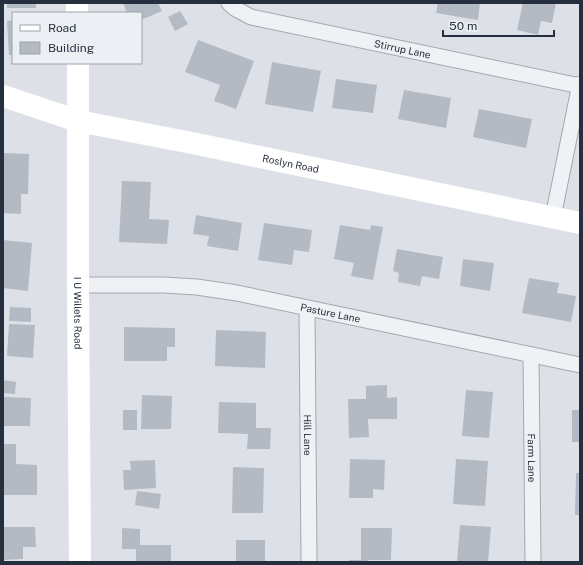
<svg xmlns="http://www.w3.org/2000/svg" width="583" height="565" font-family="'Public Sans',sans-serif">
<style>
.building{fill:#b4bac4}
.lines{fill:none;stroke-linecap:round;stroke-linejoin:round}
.minor-casing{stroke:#a2a8b1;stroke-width:17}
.minor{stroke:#eff1f5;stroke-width:15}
.secondary{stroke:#fff;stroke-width:22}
.labels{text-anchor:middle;stroke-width:3;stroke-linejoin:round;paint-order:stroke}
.street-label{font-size:10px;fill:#262f3d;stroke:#ecf0f5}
</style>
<rect width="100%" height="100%" fill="#dde1e7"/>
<path class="building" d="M7,3h29v5h-29z
M123,3h35l4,8 -21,9v-7h-14z
M438,3h42l-2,17 -42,-7z
M523,3h33l-4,20 -11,-2 -3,14 -21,-5z
M180,11l8,13 -13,7 -7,-14z
M13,20v35h-4l-2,-34z
M198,40l56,21 -18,48 -22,-8 6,-16 -35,-13z
M272,62l49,9 -8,41 -48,-8z
M336,79l41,6 -4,28 -41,-5z
M404,90l47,8 -5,30 -48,-9z
M479,109l53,10 -6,29 -53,-11z
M3,153l26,1 -1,40h-7v20l-18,-1z
M122,181l29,1 -2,37 20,1 -2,24 -48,-2z
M196,215l46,8 -4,28 -31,-5 2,-10 -16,-2z
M264,223l48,7 -3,22 -15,-2 -2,15 -34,-5z
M340,225l30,5 1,-5 12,2 -10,53 -22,-4 3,-13 -20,-4z
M3,240l29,3 -4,48 -25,-3z
M397,249l46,8 -4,22 -17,-3 -2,10 -22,-4 1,-9 -6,-2z
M463,259l31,4 -4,28 -30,-5z
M529,278l30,5 -2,10 19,3 -5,26 -49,-9z
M10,307l21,1v14l-22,-1z
M9,324l26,1 -2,33 -26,-2z
M124,327l51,1v19h-8v14h-43z
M216,330l50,2 -1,36 -50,-2z
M3,380l13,2 -1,12 -12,-1z
M387,385v13l10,-1v22h-29l1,18 -20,1 -1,-39h18v-13z
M466,390l27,2 -4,46 -27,-2z
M142,395l30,1 -1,33h-30z
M3,397l28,1 -1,28h-27z
M219,402l37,1v25h15l-1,21h-23l1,-15 -30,-1z
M123,410h14v20h-14z
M572,410h8v32h-8z
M3,444h13v20l21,1v30h-34z
M350,459l35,1 -1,30 -11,-1v9h-24z
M456,459l32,2 -3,45 -32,-2z
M155,460l1,28 -32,2 -1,-20h8l-1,-9z
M233,467l31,1 -1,45h-31z
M576,473h4v42h-5z
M137,491l24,3 -2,15 -24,-4z
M460,525l31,2 -3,35h-31z
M3,527h32l1,20h-13v12l-20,1z
M122,528l18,1v16h31v17h-35v-13h-14z
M361,528h31l-1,32h-23v2h-19v-2h12z
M236,540h29v22h-29z"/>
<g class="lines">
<g class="minor-casing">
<g id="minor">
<path id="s1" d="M229,3l7,6 15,8 329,69"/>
<path d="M553,217l27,-133"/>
<path id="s2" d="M78,285h86l33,2 40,6 343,72"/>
<path id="s3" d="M307,308l2,254"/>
<path id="s4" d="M531,355l2,207"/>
</g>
</g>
<use href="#minor" class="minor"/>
<g class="secondary">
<path d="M77,3v10"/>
<path id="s5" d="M78,63v222l2,277"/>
<path id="s6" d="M3,96l75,25 114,22 388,80"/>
</g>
</g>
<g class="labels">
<g class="street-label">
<text dy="4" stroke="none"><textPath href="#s1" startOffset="181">Stirrup Lane</textPath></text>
<text dy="4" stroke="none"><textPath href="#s6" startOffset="296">Roslyn Road</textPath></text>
<text dy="4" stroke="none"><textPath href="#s5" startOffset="250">I U Willets Road</textPath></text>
<text dy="4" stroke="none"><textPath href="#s2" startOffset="255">Pasture Lane</textPath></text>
<text dy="4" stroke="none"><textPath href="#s3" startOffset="127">Hill Lane</textPath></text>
<text dy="4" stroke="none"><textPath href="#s4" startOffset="103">Farm Lane</textPath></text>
</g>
</g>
<rect width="583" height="565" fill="none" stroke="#262f3d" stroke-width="8"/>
<rect x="12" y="12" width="130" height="52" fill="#ecf0f5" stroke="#9da3ab"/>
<rect x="20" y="25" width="20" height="6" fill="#ffffff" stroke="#9da3ab"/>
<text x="48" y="32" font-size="12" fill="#262f3d">Road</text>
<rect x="20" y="42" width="20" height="12" fill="#b4bac4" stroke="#9da3ab"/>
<text x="48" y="52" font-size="12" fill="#262f3d">Building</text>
<path d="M443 30v6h111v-6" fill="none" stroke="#262f3d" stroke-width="2"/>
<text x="449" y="30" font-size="12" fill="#262f3d" stroke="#ecf0f5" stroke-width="3" paint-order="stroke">50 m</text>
</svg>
